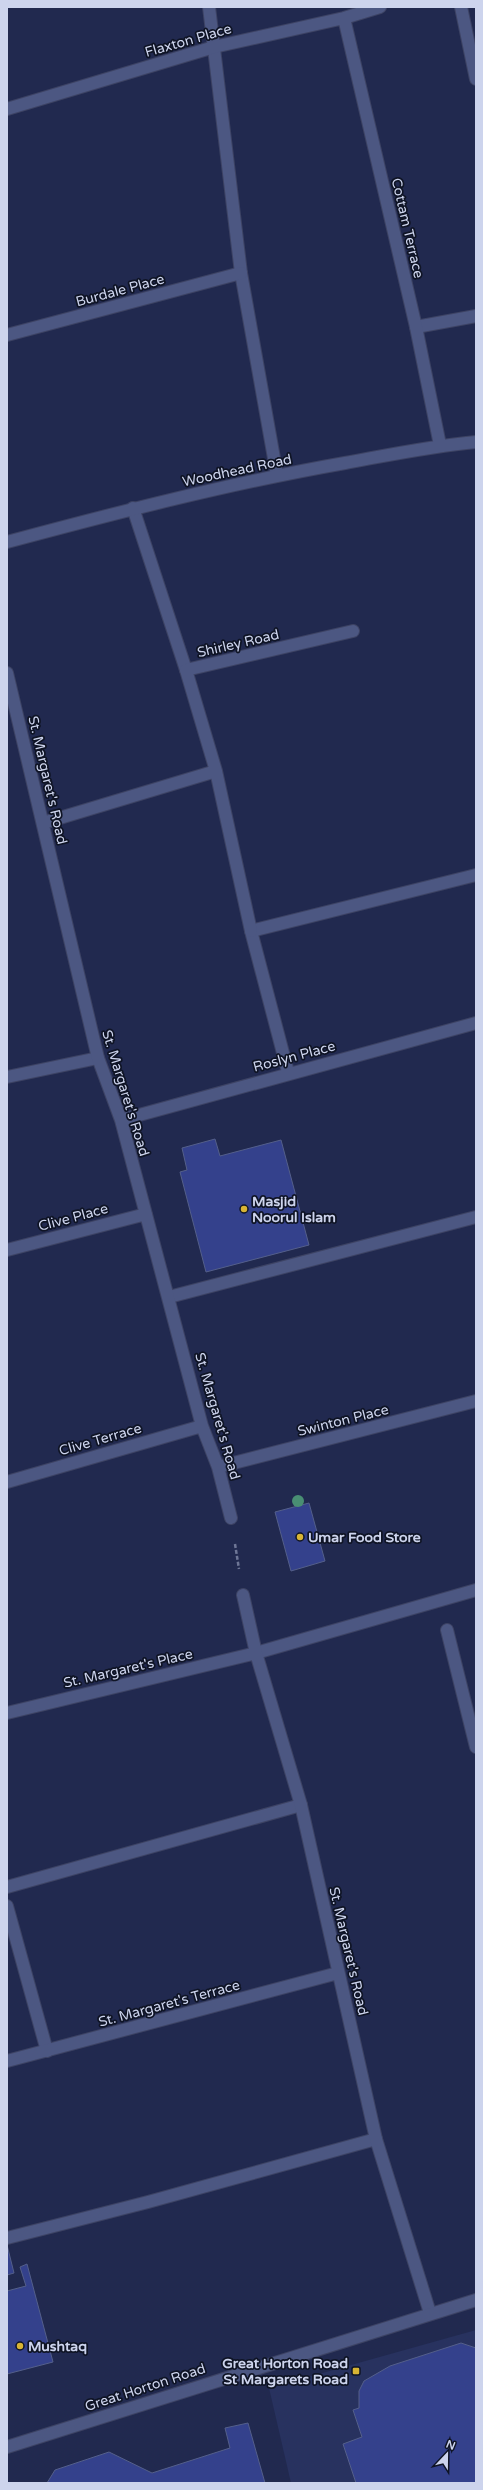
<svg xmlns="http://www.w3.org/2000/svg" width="483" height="2490" font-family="'Varela Round',sans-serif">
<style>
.built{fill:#28325f}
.building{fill:#34418c;stroke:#545f8a}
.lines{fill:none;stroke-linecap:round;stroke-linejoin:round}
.lane-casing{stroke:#3d4364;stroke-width:14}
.street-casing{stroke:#3d4364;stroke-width:14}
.secondary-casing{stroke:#3d4364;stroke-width:14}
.path{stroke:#6e7696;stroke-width:2.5;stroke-dasharray:4 2;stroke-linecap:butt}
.lane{stroke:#4c5782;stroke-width:12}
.street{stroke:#4c5782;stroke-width:12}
.secondary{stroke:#4c5782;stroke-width:12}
.tree{fill:#498e73}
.poi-dot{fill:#d8b434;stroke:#0f1425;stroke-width:1.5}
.labels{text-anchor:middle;stroke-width:3.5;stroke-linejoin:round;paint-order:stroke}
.street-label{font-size:14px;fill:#cdd4ed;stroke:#0f1425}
.poi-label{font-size:14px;font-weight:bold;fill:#cdd4ed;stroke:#0f1425;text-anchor:start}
</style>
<rect width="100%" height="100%" fill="#21294f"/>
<path class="built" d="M476,2330v153h-185l-22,-95z"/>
<path class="building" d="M215,1139l5,17 61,-16 28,105 -103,27 -26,-100 7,-2 -5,-22z
M309,1503l16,58 -34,10 -16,-59z
M7,2245l7,28 -7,2z
M27,2264l26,98 -46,12v-83l19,-5 -6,-19z
M461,2343l15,5v135h-120l-13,-39 19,-7 -9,-27 6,-2v-17l5,-10 26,-15z
M248,2423l17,60h-218l8,-13 54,-18 43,21 78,-25 -5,-20z"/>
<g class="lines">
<g class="lane-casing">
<path id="lane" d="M209,7l32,266 36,202
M461,7l15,72
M416,327l60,-11
M133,508l53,162
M288,1072l-37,-141 225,-56
M7,1077l91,-19
M169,1297l307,-80
M447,1630l29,117
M256,1653l220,-63
M7,1887l294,-82
M7,1906l40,145
M7,2238l141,-36 228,-63"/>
</g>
<g class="street-casing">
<path id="street" d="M344,18l72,309 24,118
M7,109l207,-62 130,-29 36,-11
M7,335l234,-62
M7,542c112,-30 224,-59 338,-79 44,-8 87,-17 131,-21
M7,673l91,385 23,62 81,306 16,41 13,51
M43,823l173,-52
M251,931l-35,-160 -30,-101 167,-39
M121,1120l355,-97
M7,1250l139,-36
M218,1467l258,-66
M7,1482l195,-56
M243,1595l13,58 45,152 75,334 54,174
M7,1713l249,-60
M7,2061l331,-88"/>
</g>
<g class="secondary-casing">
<path id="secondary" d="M7,2447l469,-147"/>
</g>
<path class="path" d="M235,1544l4,25"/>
<use href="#lane" class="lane"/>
<use href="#street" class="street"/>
<use href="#secondary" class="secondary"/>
</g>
<circle class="tree" cx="298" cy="1501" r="6"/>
<g class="poi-dot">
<circle cx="244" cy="1209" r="4"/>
<circle cx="300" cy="1537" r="4"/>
<circle cx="20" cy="2346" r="4"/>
<rect x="352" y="2367" width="8" height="8" rx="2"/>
</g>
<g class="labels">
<g class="street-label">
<text transform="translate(188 40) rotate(-16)" y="5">Flaxton Place</text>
<text transform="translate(408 228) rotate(77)" y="5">Cottam Terrace</text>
<text transform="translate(120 290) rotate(-15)" y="5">Burdale Place</text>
<text transform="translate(237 470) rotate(-12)" y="5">Woodhead Road</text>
<text transform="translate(238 643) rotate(-13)" y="5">Shirley Road</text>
<text transform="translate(48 780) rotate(77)" y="5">St. Margaret's Road</text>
<text transform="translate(294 1056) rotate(-15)" y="5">Roslyn Place</text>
<text transform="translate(126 1093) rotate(73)" y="5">St. Margaret's Road</text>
<text transform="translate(73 1217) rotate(-15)" y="5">Clive Place</text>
<text transform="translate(218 1416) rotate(74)" y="5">St. Margaret's Road</text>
<text transform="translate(343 1420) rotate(-14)" y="5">Swinton Place</text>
<text transform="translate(100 1439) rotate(-16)" y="5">Clive Terrace</text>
<text transform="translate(128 1668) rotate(-13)" y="5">St. Margaret's Place</text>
<text transform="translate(349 1951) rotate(77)" y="5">St. Margaret's Road</text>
<text transform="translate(169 2003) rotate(-15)" y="5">St. Margaret's Terrace</text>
<text transform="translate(145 2387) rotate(-18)" y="5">Great Horton Road</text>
</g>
<g class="poi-label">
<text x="252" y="1206">Masjid<tspan x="252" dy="16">Noorul Islam</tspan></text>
<text x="308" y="1542">Umar Food Store</text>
<text x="28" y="2351">Mushtaq</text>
<text x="348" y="2368" text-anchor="end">Great Horton Road<tspan x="348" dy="16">St Margarets Road</tspan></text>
</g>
</g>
<rect width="483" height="2490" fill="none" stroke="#cdd4ed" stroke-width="16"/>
<g transform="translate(447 2454) rotate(22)" stroke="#0f1425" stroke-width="3" paint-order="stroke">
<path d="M0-3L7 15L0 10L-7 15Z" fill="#cdd4ed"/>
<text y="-6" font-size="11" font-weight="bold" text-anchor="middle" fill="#cdd4ed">N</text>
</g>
</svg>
